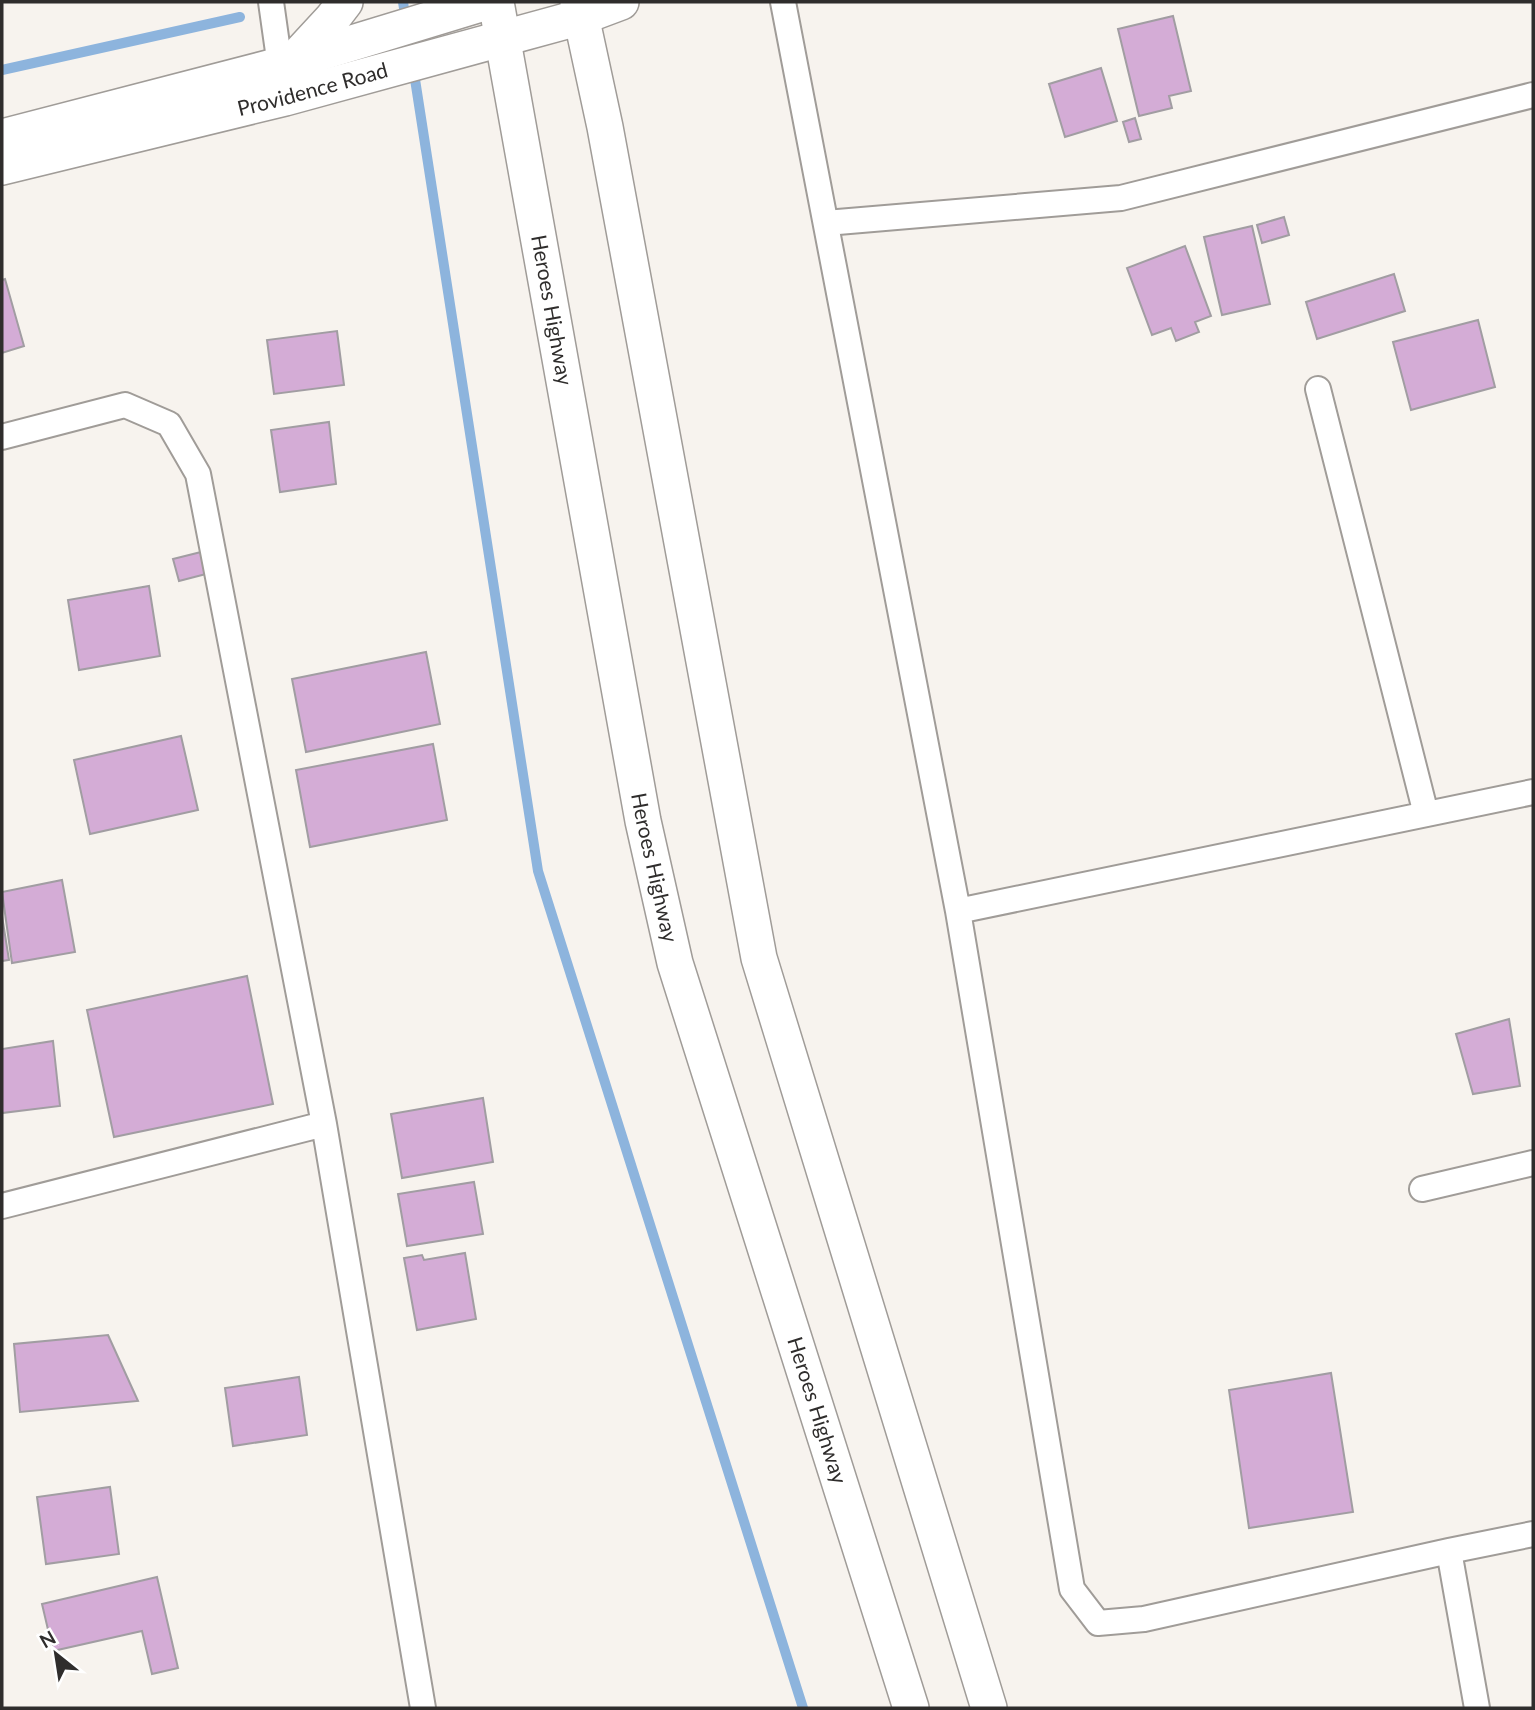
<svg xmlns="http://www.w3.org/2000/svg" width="1535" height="1710" font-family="Lato,sans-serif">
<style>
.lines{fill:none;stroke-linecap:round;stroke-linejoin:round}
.stream{stroke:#8db4dd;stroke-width:10}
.building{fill:#d4acd6;stroke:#a19da2;stroke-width:2}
.street-casing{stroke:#a09c98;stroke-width:28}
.secondary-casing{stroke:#a09c98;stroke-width:38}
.street{stroke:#fff;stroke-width:24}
.secondary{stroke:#fff;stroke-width:35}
.labels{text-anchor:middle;stroke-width:7;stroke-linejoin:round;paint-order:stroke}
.street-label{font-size:21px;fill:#2f2d2c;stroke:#fff}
</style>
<rect width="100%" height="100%" fill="#f7f3ee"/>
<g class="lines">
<path class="stream" d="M403,2l135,869 265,837
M2,70l238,-53"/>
</g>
<path class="building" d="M1173,16l18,75 -22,5 3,12 -33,8 -21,-87z
M1101,68l16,53 -52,16 -16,-53z
M1135,118l6,21 -12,3 -6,-20z
M1284,217l5,18 -27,8 -5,-18z
M1252,226l18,78 -48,11 -18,-78z
M1185,246l26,70 -16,6 4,10 -23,9 -5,-13 -19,7 -25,-67z
M1394,274l11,37 -88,28 -11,-37z
M5,279l19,67 -22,7v-73z
M1478,320l17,67 -84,23 -18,-68z
M337,331l7,54 -70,9 -7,-54z
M329,422l7,62 -56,8 -9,-62z
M201,552l5,22 -27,7 -6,-22z
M149,586l11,70 -81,14 -11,-70z
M426,652l14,72 -134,28 -14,-73z
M181,736l17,74 -108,24 -16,-74z
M433,744l14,76 -137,27 -14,-77z
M62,880l13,72 -63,11 -10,-71z
M2,916l7,44 -7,1z
M247,976l26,128 -159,33 -27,-127z
M1509,1019l11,67 -47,8 -17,-60z
M53,1041l7,65 -58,7v-64z
M483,1098l10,64 -91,16 -11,-64z
M474,1182l9,52 -76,12 -9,-52z
M465,1253l11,66 -59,11 -13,-72 18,-3 2,5z
M108,1335l30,66 -118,11 -6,-68z
M1331,1373l22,139 -104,16 -20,-138z
M299,1377l8,58 -74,11 -8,-58z
M110,1487l9,67 -73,10 -9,-67z
M157,1577l21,91 -26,6 -10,-43 -89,20 -11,-47z"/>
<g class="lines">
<g class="street-casing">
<path id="street" d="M271,2l11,78
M783,2l175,909 114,678 26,34 46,-4 305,-68 84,-17
M826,223l295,-25 412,-103
M1318,389l108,425
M2,437l123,-32 44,19 29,50 126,650 99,584
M958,911l575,-119
M1422,1189l111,-26
M2,1206l322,-82
M1449,1551l28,157"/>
</g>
<g class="secondary-casing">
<g id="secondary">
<path id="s1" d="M496,2l147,819 32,142 236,745"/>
<path d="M578,2l27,125 154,831 230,750"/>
<path d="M295,59l37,-40 13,-17"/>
<path d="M2,137l278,-72 207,-63"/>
<path id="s2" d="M2,167l283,-69 296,-81 40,-15"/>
</g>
</g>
<use href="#street" class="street"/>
<use href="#secondary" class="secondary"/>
</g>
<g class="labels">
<g class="street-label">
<text dy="7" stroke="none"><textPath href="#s2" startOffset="320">Providence Road</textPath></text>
<text dy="7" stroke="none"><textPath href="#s1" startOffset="313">Heroes Highway</textPath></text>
<text dy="7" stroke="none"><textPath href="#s1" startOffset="880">Heroes Highway</textPath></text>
<text dy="7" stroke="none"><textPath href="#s1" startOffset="1447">Heroes Highway</textPath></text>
</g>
</g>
<rect width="1535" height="1710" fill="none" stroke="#2f2d2c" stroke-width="7"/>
<g transform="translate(56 1654) rotate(330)" stroke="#ffffff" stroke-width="5" paint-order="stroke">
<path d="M0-5L12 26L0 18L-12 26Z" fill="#2f2d2c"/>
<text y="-10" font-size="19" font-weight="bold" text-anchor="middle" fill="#2f2d2c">N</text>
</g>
</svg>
